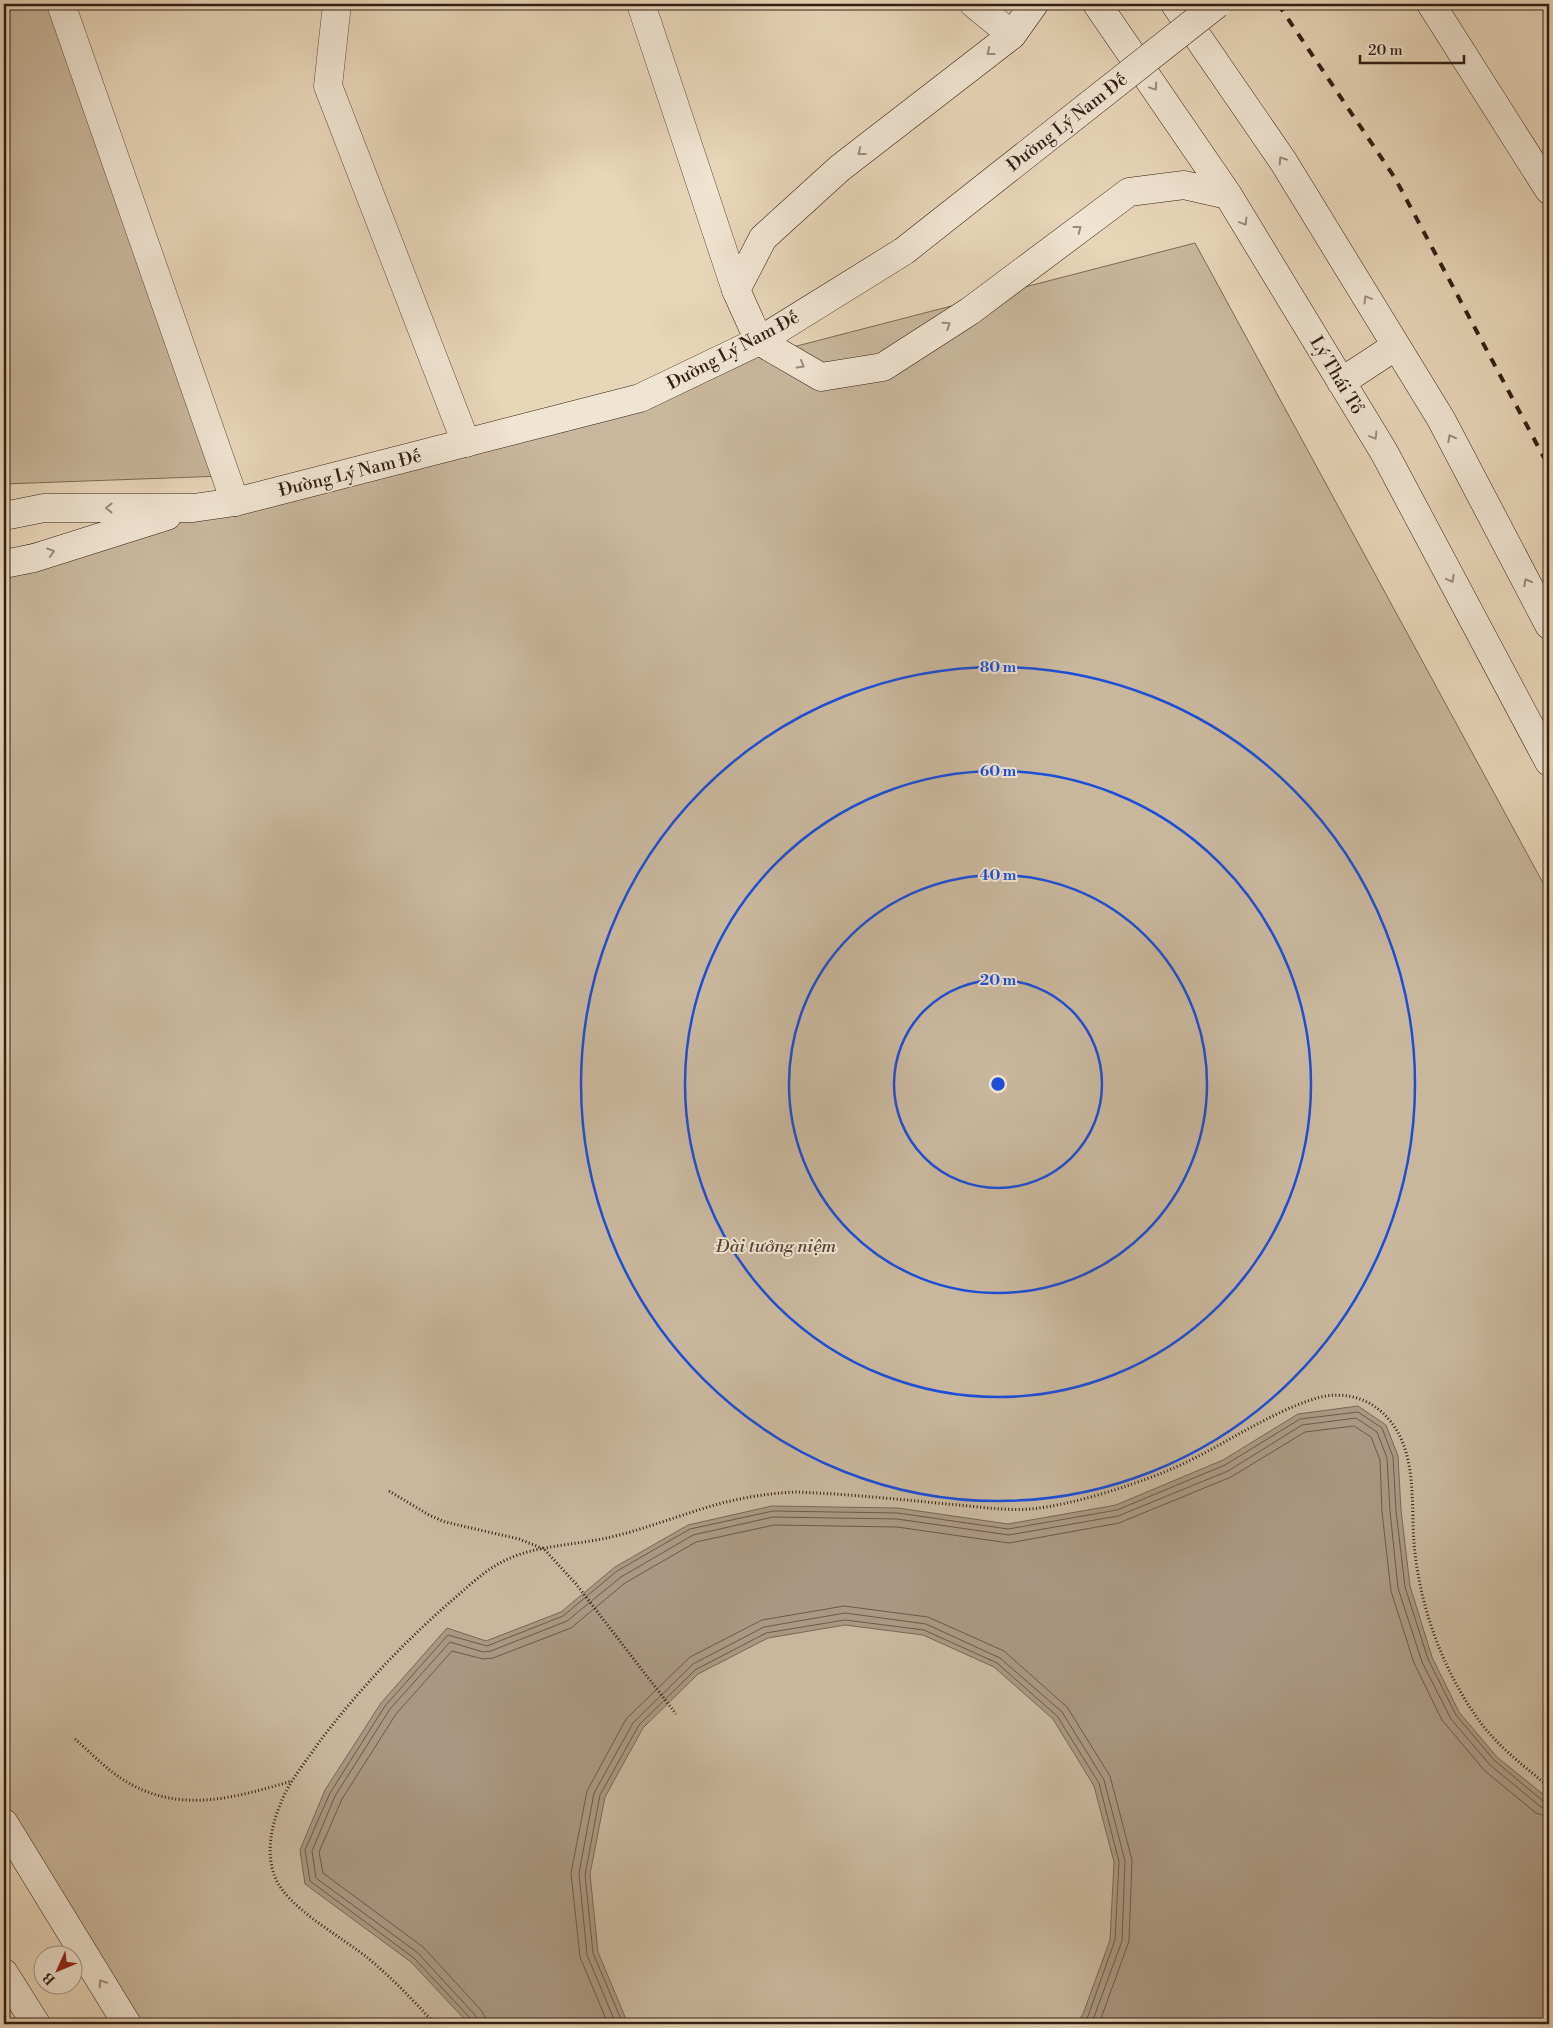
<svg xmlns="http://www.w3.org/2000/svg" width="1553" height="2028" font-family="'Libre Bodoni',serif">
<style>
.green{fill:#c9b79d;stroke:#7e6a58}
.water{fill:#aa9781;stroke:#7a6755}
.lines{fill:none;stroke-linecap:round;stroke-linejoin:round}
.shore{stroke:#6e5a4a;stroke-width:1}
.street-casing{stroke:#604c3d;stroke-width:29}
.secondary-casing{stroke:#331e14;stroke-width:29}
.path{stroke:#331e14;stroke-width:3;stroke-dasharray:1 2.5;stroke-linecap:butt}
.street{stroke:#f0e4d2;stroke-width:28}
.secondary{stroke:#f0e4d2;stroke-width:28}
.rail{stroke:#331e14;stroke-width:4;stroke-dasharray:9 9;stroke-linecap:butt}
.secondary-bridge-casing{stroke:#331e14;stroke-width:29;stroke-linecap:butt}
.secondary-bridge{stroke:#f0e4d2;stroke-width:28}
.oneway{stroke:#9b8b7c}
.ring{fill:none;stroke:#1d4ed8;stroke-width:2.5}
.labels{text-anchor:middle;stroke-width:4;stroke-linejoin:round;paint-order:stroke}
.street-label{font-size:18px;fill:#331e14;stroke:#f0e4d2}
.park-label{font-size:18px;font-style:italic;fill:#584436;stroke:#f0e4d2}
.centre{fill:#1d4ed8;stroke:#f0e4d2;stroke-width:2.5}
.ring-label{font-size:15px;text-anchor:middle;font-weight:bold;fill:#1d4ed8;stroke:#f0e4d2;stroke-width:4;stroke-linejoin:round;paint-order:stroke}
</style>
<rect width="100%" height="100%" fill="#e8d6b9"/>
<filter id="stains"><feTurbulence type="fractalNoise" baseFrequency=".004" numOctaves="4"/><feColorMatrix values="0 0 0 0 .2 0 0 0 0 .09 0 0 0 0 .02 0 0 0 .5 -.17"/></filter>
<radialGradient id="worn" r=".72"><stop offset=".6" stop-color="#630" stop-opacity="0"/><stop offset="1" stop-color="#630" stop-opacity=".3"/></radialGradient>
<path class="green" d="M4,4h56l162,472 -218,8z
M1195,243l354,651v1130h-1413l-132,-214v-1259z"/>
<path class="water" d="M1358,1406l28,19 12,31 3,54 9,76 22,71 27,55 38,45 52,42v225h-473l7,-10 27,-74 4,-78 -20,-76 -41,-67 -59,-52 -71,-32 -78,-10 -77,13 -70,36 -55,54 -38,69 -15,77 8,78 30,72h-159l-58,-62 -106,-78 -5,-34 25,-60 56,-87 66,-75 39,13 75,-29 54,-45 73,-42 84,-19 126,2 110,16 108,-19 107,-45 75,-46z"/>
<g class="lines">
<path class="shore" d="M472,2024l-1,-5 -57,-61 -104,-77 -5,-31 25,-57 55,-87 63,-71 39,11 76,-30 54,-45 73,-42 83,-18 125,2 110,16 109,-19 108,-45 75,-46 58,-7 24,16 11,29 3,54 9,76 23,72 28,56 38,45 50,42 5,1
M478,2024l-3,-9 -57,-62 -102,-75 -4,-27 23,-55 55,-87 60,-67 33,10 8,-1 76,-30 54,-44 72,-42 80,-18 124,2 112,16 109,-19 110,-45 74,-46 54,-7 21,14 10,26 3,53 8,77 24,74 29,57 39,46 51,42 8,2
M486,2024l-1,-7 -4,-7 -58,-63 -100,-74 -4,-21 23,-53 54,-85 56,-63 31,8 10,-1 78,-30 54,-45 71,-41 78,-17 123,2 112,16 110,-20 112,-46 74,-45 49,-6 17,11 9,23 2,52 9,79 23,72 28,57 43,51 51,42 13,4
M608,2024l-28,-67 -9,-84 16,-82 39,-72 64,-62 72,-37 82,-14 84,11 76,34 63,56 43,69 22,84 -3,81 -30,83
M616,2024l-29,-69 -8,-82 15,-80 39,-70 60,-59 71,-37 81,-14 81,11 74,34 62,54 42,68 21,81 -3,80 -28,76 -4,7
M623,2024l-30,-71 -8,-78 15,-80 39,-70 56,-55 71,-37 79,-13 79,10 73,33 60,53 42,67 20,79 -4,78 -27,76 -6,8"/>
<g class="street-casing">
<path id="street" d="M61,4l174,498
M337,4l-9,82 138,357
M641,4l95,286
M974,4l38,31"/>
</g>
<g class="secondary-casing">
<path id="secondary" d="M1034,4l-22,31 -172,133 -77,70 -27,52 23,51 62,36 62,-10 87,-56 159,-119 55,-7 44,10
M1097,4l131,191 156,257 165,310
M1175,4l108,157 158,258 108,206
M1431,4l118,186
M1341,382l55,-36
M4,516l40,-8h149l42,-6 405,-104 119,-57 145,-90
M4,564l30,-6 133,-42
M4,1823l123,201
M4,1973l32,51"/>
</g>
<path class="path" d="M389,1491l40,24 16,7 74,17 25,10 32,35 100,130
M75,1739c15,13 30,29 47,40 56,36 112,19 170,2
M435,2024c-21,-23 -42,-45 -66,-65 -27,-22 -82,-51 -94,-82 -10,-25 -3,-54 7,-77 9,-21 25,-40 38,-59 40,-53 87,-102 137,-145 15,-13 31,-28 49,-36 30,-15 72,-15 105,-23 38,-9 74,-24 111,-34 24,-6 49,-10 74,-11 50,2 101,7 151,12 27,2 56,7 84,5 40,-4 93,-21 131,-36 53,-21 102,-59 155,-75 29,-8 56,1 74,24 26,33 20,82 23,121 5,61 28,126 64,176 19,27 46,47 71,68"/>
<use href="#street" class="street"/>
<use href="#secondary" class="secondary"/>
<path class="rail" d="M1278,4l117,174 154,289"/>
<g class="secondary-bridge-casing">
<path id="secondary-bridge" d="M904,251l313,-247"/>
</g>
<use href="#secondary-bridge" class="secondary-bridge"/>
</g>
<defs><path id="oneway-chevron" d="M-2-3.5L2.5 0L-2 3.5" fill="none" stroke-width="1.6" stroke-linecap="round" stroke-linejoin="round" transform="scale(1.25)"/></defs>
<g class="oneway">
<use href="#oneway-chevron" transform="translate(990 52) rotate(142)"/>
<use href="#oneway-chevron" transform="translate(1154 87) rotate(56)"/>
<use href="#oneway-chevron" transform="translate(861 152) rotate(142)"/>
<use href="#oneway-chevron" transform="translate(1282 160) rotate(-123)"/>
<use href="#oneway-chevron" transform="translate(1244 222) rotate(59)"/>
<use href="#oneway-chevron" transform="translate(1078 229) rotate(-37)"/>
<use href="#oneway-chevron" transform="translate(1367 299) rotate(-121)"/>
<use href="#oneway-chevron" transform="translate(947 325) rotate(-33)"/>
<use href="#oneway-chevron" transform="translate(801 365) rotate(30)"/>
<use href="#oneway-chevron" transform="translate(1374 436) rotate(59)"/>
<use href="#oneway-chevron" transform="translate(1451 438) rotate(-118)"/>
<use href="#oneway-chevron" transform="translate(109 508) rotate(180)"/>
<use href="#oneway-chevron" transform="translate(51 552) rotate(-17)"/>
<use href="#oneway-chevron" transform="translate(1451 579) rotate(62)"/>
<use href="#oneway-chevron" transform="translate(1527 582) rotate(-118)"/>
<use href="#oneway-chevron" transform="translate(102 1983) rotate(-122)"/>
</g>
<g class="ring">
<circle cx="998" cy="1084" r="104"/>
<circle cx="998" cy="1084" r="209"/>
<circle cx="998" cy="1084" r="313"/>
<circle cx="998" cy="1084" r="417"/>
</g>
<g class="labels">
<g class="street-label">
<text transform="translate(1067 122) rotate(-38)" y="6">Đường Lý Nam Đế</text>
<text transform="translate(733 350) rotate(-28)" y="6">Đường Lý Nam Đế</text>
<text transform="translate(1337 375) rotate(59)" y="6">Lý Thái Tổ</text>
<text transform="translate(350 473) rotate(-14)" y="6">Đường Lý Nam Đế</text>
</g>
<g class="park-label">
<text x="776" y="1252">Đài tưởng niệm</text>
</g>
</g>
<circle cx="998" cy="1084" r="8" class="centre"/>
<g class="ring-label">
<text x="998" y="672">80 m</text>
<text x="998" y="776">60 m</text>
<text x="998" y="880">40 m</text>
<text x="998" y="985">20 m</text>
</g>
<rect width="1553" height="2028" fill="none" stroke="#e8d6b9" stroke-width="20"/>
<rect x="5" y="5" width="1543" height="2018" fill="none" stroke="#331e14" stroke-width="2.5"/>
<rect x="10" y="10" width="1533" height="2008" fill="none" stroke="#331e14"/>
<g transform="translate(58 1970) rotate(226)"><circle r="24" fill="#f0e4d2" stroke="#a49586"/>
<path d="M0-4L9 19L0 12L-9 19Z" fill="#8f2418"/>
<text y="-8" font-size="14" font-weight="bold" text-anchor="middle" fill="#331e14">B</text>
</g>
<path d="M1360 55v8h104v-8" fill="none" stroke="#331e14" stroke-width="2.5"/>
<text x="1368" y="55" font-size="15" fill="#331e14" stroke="#f0e4d2" stroke-width="4" paint-order="stroke">20 m</text>
<rect width="100%" height="100%" filter="url(#stains)"/>
<rect width="100%" height="100%" fill="url(#worn)"/>
</svg>
